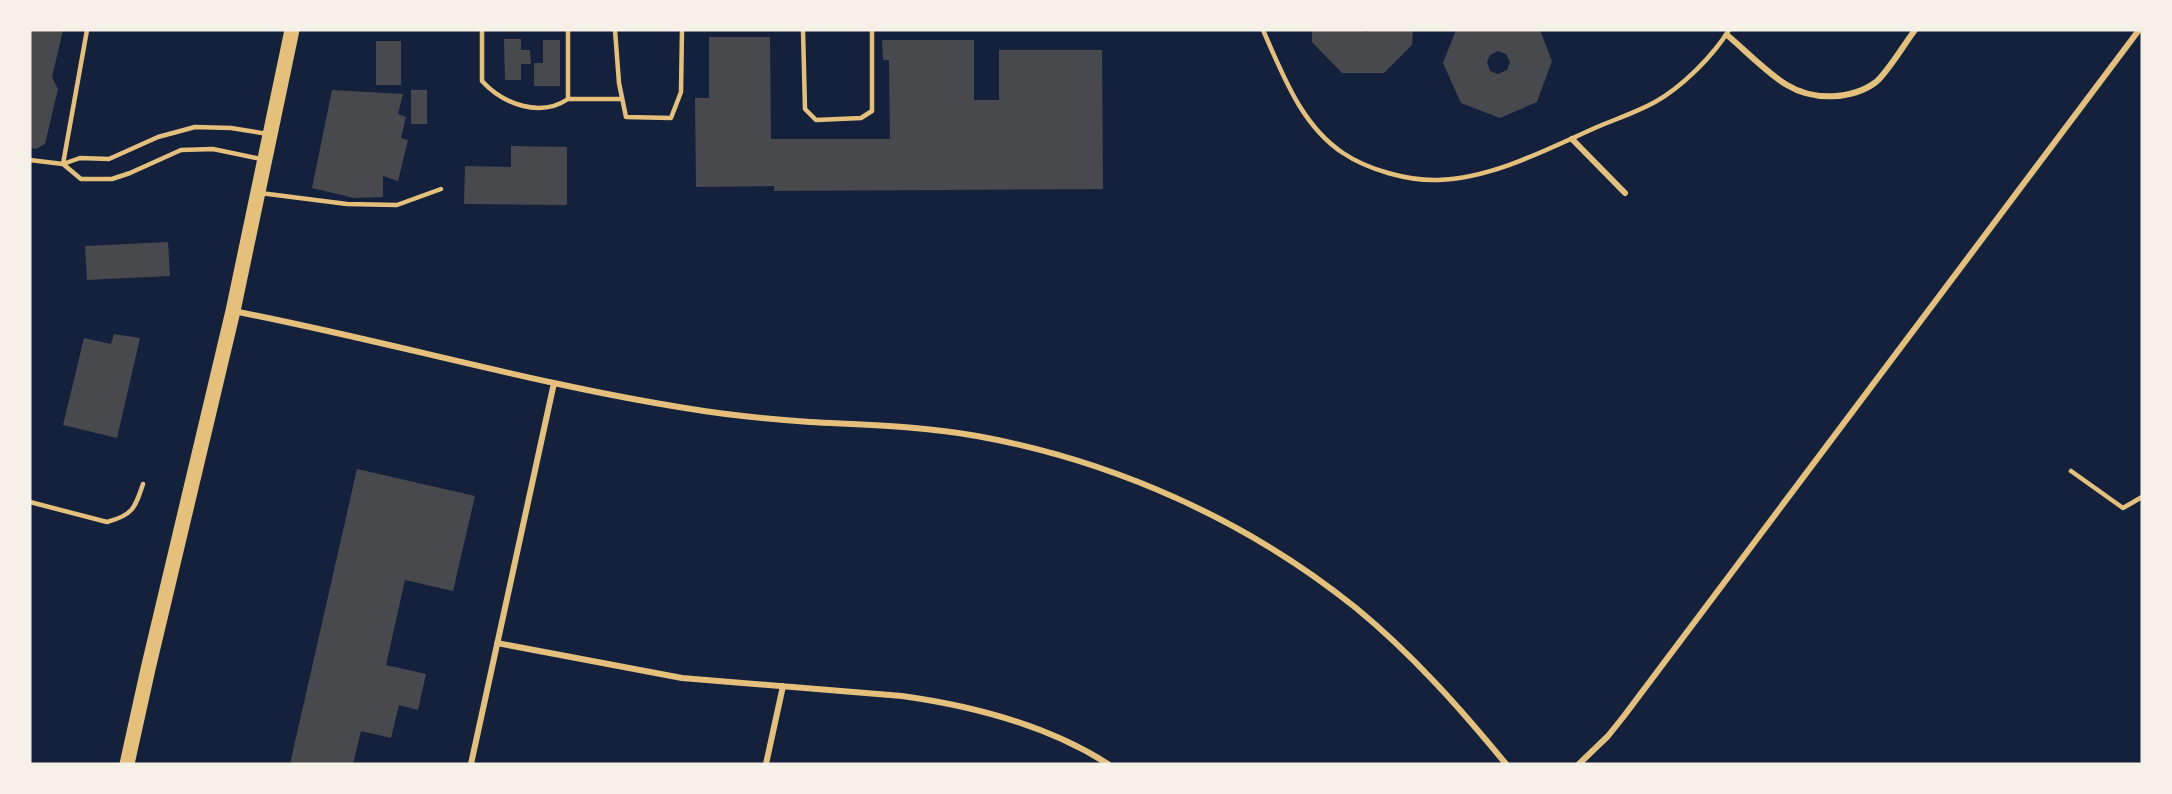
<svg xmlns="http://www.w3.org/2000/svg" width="2172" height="794" font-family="Bitter,serif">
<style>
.building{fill:#48494c;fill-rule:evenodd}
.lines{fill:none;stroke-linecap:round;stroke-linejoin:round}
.service{stroke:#e5c07b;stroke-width:4.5}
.minor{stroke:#e5c07b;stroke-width:6}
.primary{stroke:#e5c07b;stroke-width:15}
</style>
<rect width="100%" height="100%" fill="#14213d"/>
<path class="building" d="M30,30h33l-11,47 6,12 -13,55 -9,5 -6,-1z
M1312,30h44l11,2 2,-2h44l-1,15 -28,28h-42l-30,-31z
M1456,30h84l12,31 -15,41 -37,16 -39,-15 -18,-40zM1498,51l8,3 4,8 -3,8 -9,4 -8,-3 -3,-9 3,-7z
M709,37h61l1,102h119l-1,-79h-6l-1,-20h92v60h25v-50h103l1,139 -329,2v-5l-78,1 -1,-89h14z
M504,39h17v11h9l1,14h-10v16h-16z
M543,40h17v46h-26v-23h9z
M376,41h25v44h-25z
M332,90l71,4 -5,20 8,3 -5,21 7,2 -10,41 -15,-5v21l-29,1 -42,-10z
M411,90h16v34h-16z
M511,146l56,1v58l-103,-1 1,-38 46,1z
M168,242l2,34 -83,4 -2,-34z
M114,334l26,4 -23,100 -54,-13 21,-87 27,6z
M357,469l118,27 -22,95 -48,-11 -19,85 40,9 -8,36 -19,-5 -8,33 -30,-7 -8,33h-63z"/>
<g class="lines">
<path class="service" d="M482,30v51c21,23 58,37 86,18v-69
M615,30l4,53 7,34 45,1 10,-26 1,-62
M803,30l2,79 11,11 45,-2 11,-7v-81
M1263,30c20,45 38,95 80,123 25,17 66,28 95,27 55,-2 110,-31 159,-53 19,-8 40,-15 58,-25 27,-15 58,-46 74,-72
M568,99h54
M30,160l33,4 17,-6 29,1 49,-22 37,-10 36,1 37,6
M63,164l18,15h31l18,-6 51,-23 32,-1 48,10
M63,164l24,-134
M260,193l87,11 50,1 44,-16
M2071,471l52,37 19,-11
M30,502l77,20c26,-7 28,-14 36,-38"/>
<path class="minor" d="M1727,35c17,14 41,39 60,50 26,16 65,15 89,-3 11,-9 29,-39 39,-52
M1572,139l53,54
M233,311c151,29 300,73 452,97 41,7 83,11 125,14 56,3 112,4 167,14 137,25 270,84 379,172 56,46 104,100 150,156
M497,643l185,35 220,18c72,10 145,29 206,68
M471,764l83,-381
M766,764l17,-78
M1579,764l29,-28 16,-20 515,-686"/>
<path class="primary" d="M127,764l21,-95 85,-358 59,-281"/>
</g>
<rect width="2172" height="794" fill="none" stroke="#f6f1e7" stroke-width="63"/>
</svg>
